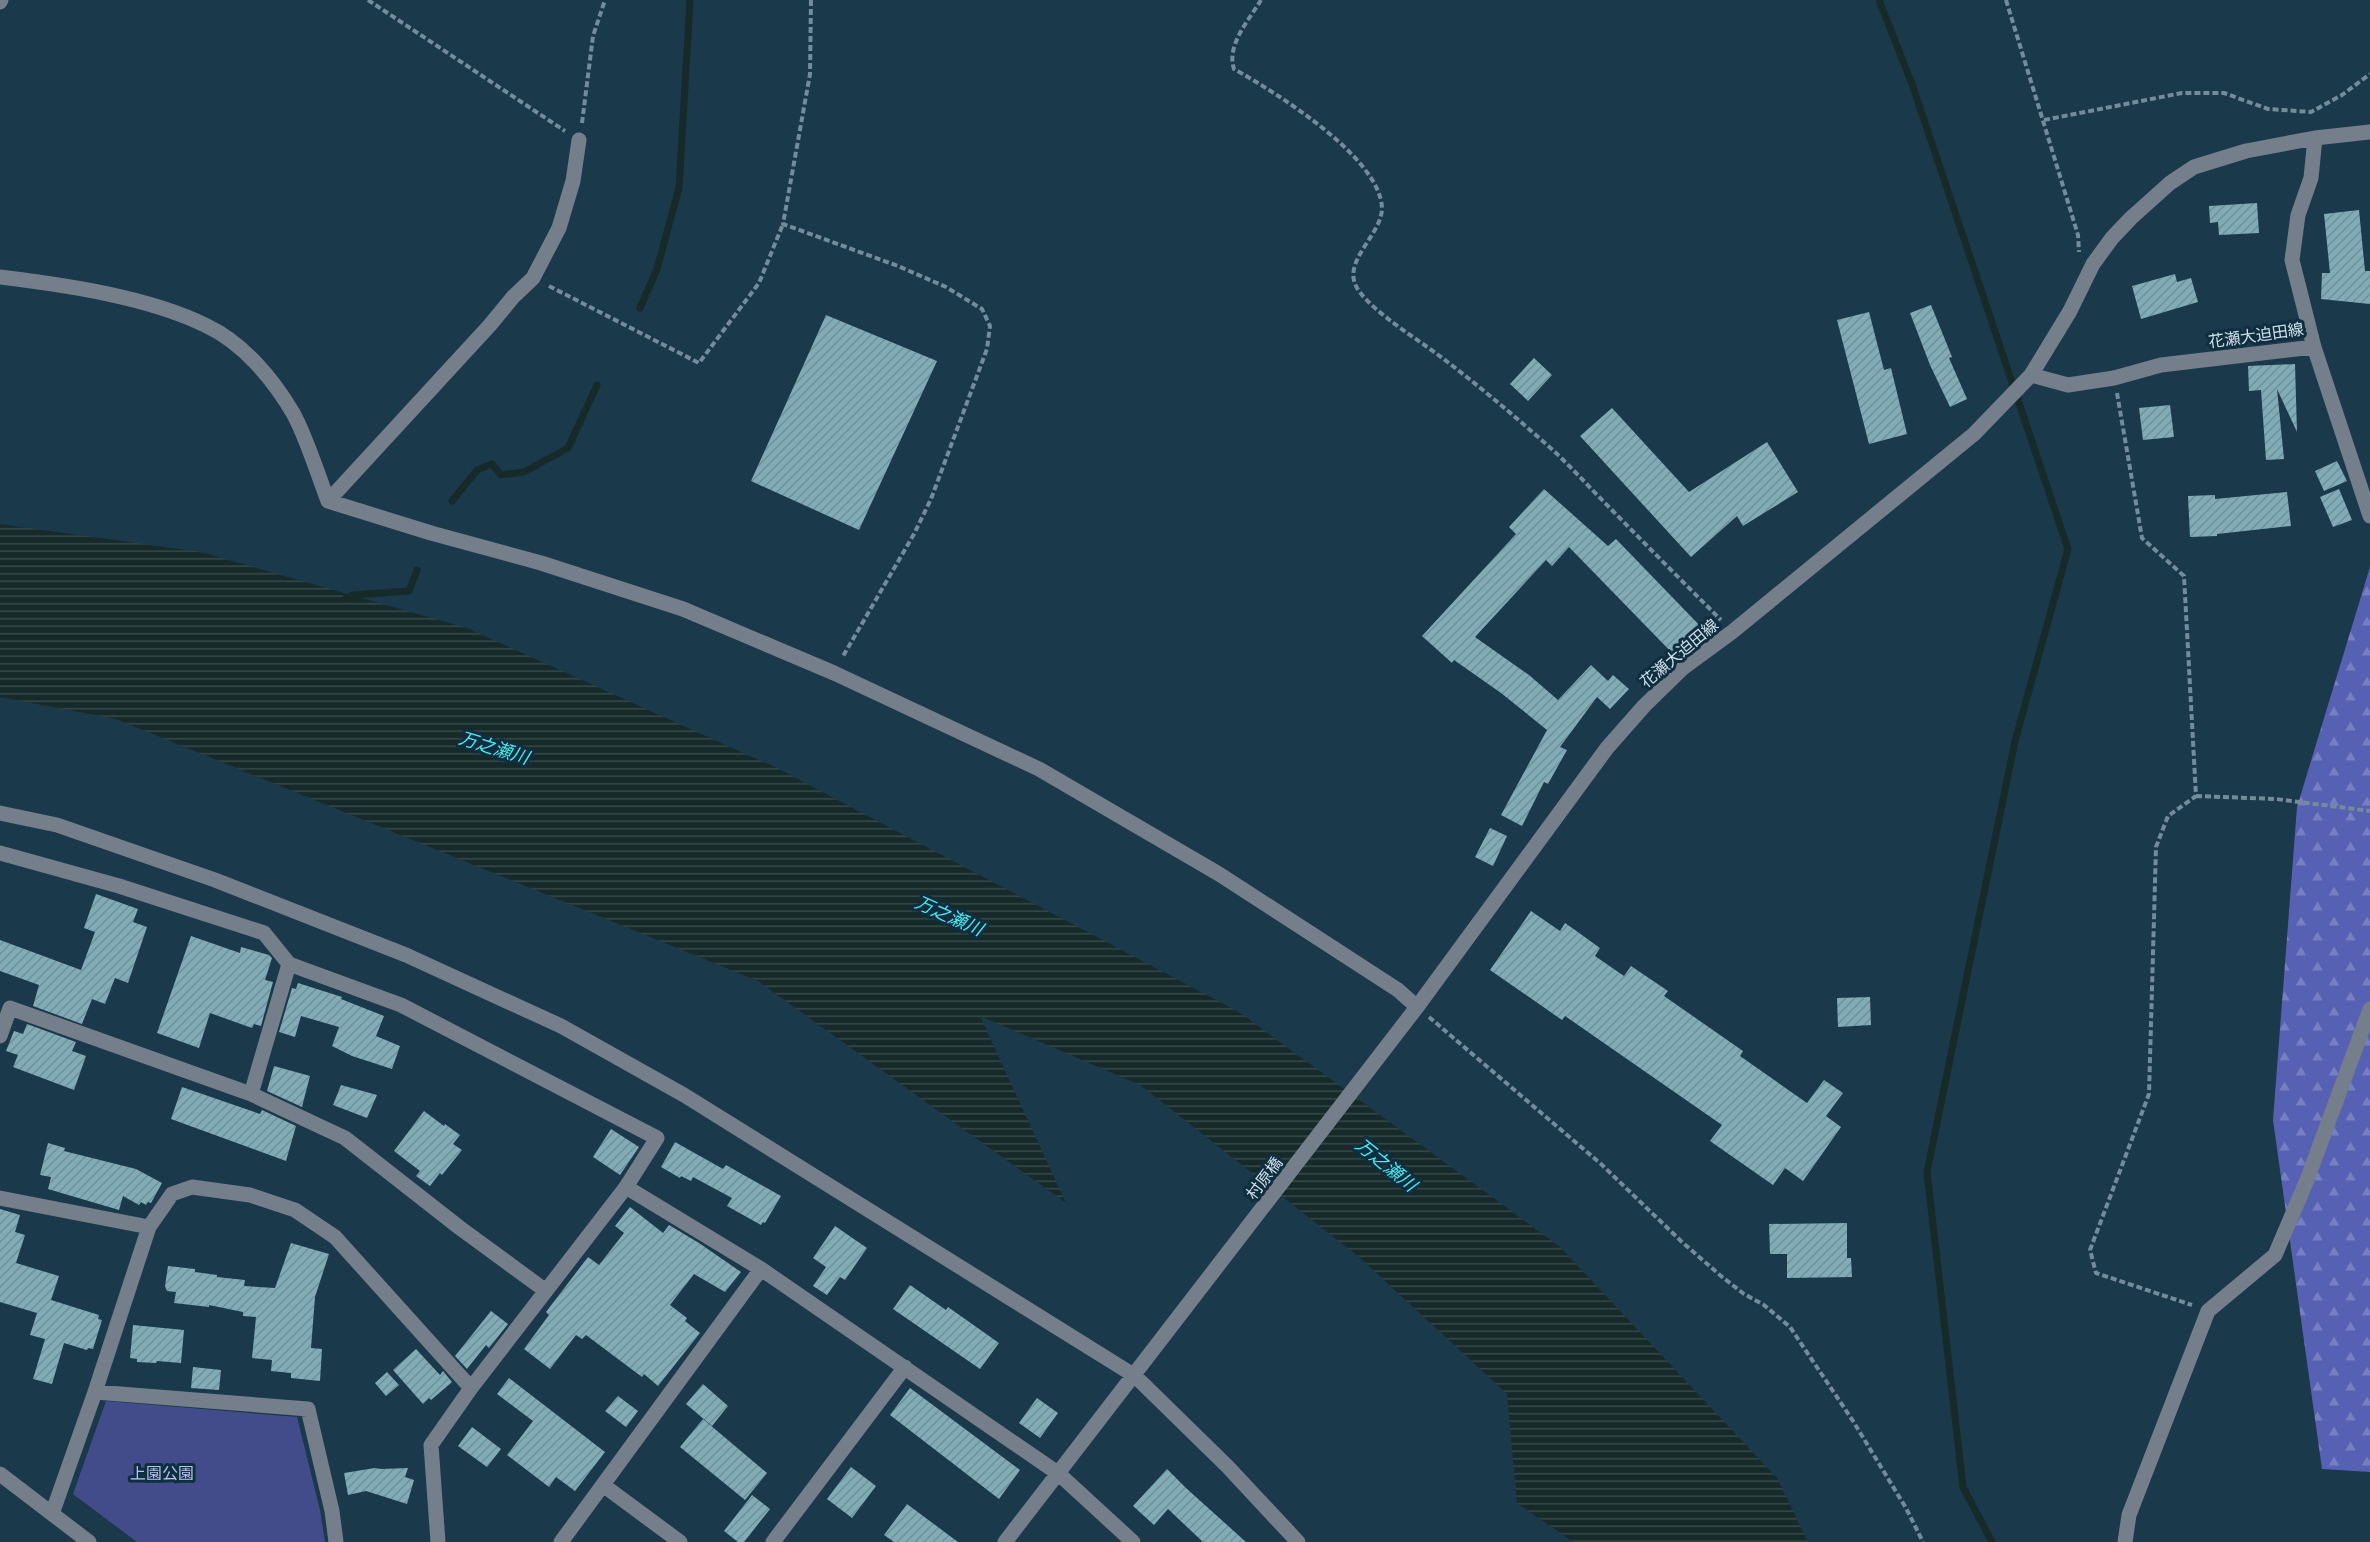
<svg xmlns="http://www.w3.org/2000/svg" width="2370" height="1542" font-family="'IBM Plex Sans','Noto Sans JP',sans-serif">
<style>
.forest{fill:url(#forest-firs)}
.park{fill:#424c8b}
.water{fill:url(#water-rules)}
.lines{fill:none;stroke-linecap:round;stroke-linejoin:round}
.stream{stroke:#162a2a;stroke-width:7}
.building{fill:url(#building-hatch)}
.path{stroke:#738b9a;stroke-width:4;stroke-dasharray:6 3;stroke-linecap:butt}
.minor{stroke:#757e8b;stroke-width:15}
.labels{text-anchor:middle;stroke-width:6;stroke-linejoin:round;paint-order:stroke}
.street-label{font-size:16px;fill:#cfe0eb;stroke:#0f2e40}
.park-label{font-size:16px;fill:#b7c1ed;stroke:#0f2e40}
.water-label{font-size:18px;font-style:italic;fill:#4fe9ed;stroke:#0f2e40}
</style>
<defs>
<pattern id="forest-firs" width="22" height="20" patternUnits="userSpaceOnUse" patternTransform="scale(1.5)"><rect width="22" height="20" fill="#5661b3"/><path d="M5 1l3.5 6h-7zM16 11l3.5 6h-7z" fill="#757fc1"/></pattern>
<pattern id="water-rules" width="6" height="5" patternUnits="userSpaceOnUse" patternTransform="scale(1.5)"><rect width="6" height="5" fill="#162a2a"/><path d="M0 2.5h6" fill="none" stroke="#374949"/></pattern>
<pattern id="building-hatch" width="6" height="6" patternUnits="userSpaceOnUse" patternTransform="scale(1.5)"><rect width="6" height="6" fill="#81abb6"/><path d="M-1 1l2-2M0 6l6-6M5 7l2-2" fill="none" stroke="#70919a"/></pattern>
</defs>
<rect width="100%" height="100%" fill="#1a394b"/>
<path class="forest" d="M2370,567v905l-48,-3 -49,-349 24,-313z"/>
<path class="park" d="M106,1401l191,16 23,93 5,32h-188l-64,-48z"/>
<path class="water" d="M0,524l201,28 266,76 310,140 462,244 320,234 218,232 31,64h-235l-56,-39 -10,-109 -148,-137 -219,-172 -160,-69 86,187 -308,-222 -642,-262 -116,-22z"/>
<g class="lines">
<path class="stream" d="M1879,0l33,84 156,465 -53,192 -88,431 36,315 29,55
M640,308l17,-39 22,-81 11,-188
M452,501l25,-31 15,-6 9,11 23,-3 44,-24 29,-63
M345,599l8,-4 56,-4 8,-21"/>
</g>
<path class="building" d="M2257,203l2,30 -40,2 -1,-13 -8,1 -1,-17z
M2359,210l6,61h5v33l-49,-5 1,-26h8l-6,-59z
M2175,274l2,8 14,-4 7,24 -57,17 -9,-33z
M1931,305l21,52 -3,1 18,41 -17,8 -20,-42 -20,-52z
M1869,312l15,58 7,-2 16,66 -38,10 -32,-124z
M826,315l111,46 -78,169 -108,-49z
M1534,358l18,17 -24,26 -18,-17z
M2295,364l2,68 -20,-43 7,70 -18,1 -5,-70 -12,1 -1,-25z
M2170,405l4,32 -31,3 -4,-32z
M1612,408l77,84 78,-50 31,50 -55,34 -6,-10 -46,41 -111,-121z
M2337,461l10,20 -23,10 -9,-20z
M1544,489l64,57 8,-7 89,92 -28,27 -108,-111 -17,19 -6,-6 -71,77 54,38 29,25 33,-35 17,16 5,-6 16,14 -19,20 -13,-12 -37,50 7,3 -19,34 -4,-2 -22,44 -21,-11 46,-85 -46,-37 -47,-33 -2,3 -30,-27 94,-102 -7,-7z
M2339,489l13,31 -19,7 -13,-30z
M2287,492l4,34 -74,8v2l-27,1 -2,-41 27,-1v4z
M1490,828l17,8 -14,30 -18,-9z
M96,894l42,15 -5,13 14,5 -19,56 -13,-5 -10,26 -13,-5 -10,25 -49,-18 6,-21 -39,-14v-31l81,30 14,-38 -11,-4z
M1531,911l29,20 5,-8 10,7 25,18 -5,8 29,20 7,-10 37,25 -4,5 79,55 -3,5 67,47 17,-23 19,13 -17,23 15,11 -38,54 -18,-13 -12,17 -63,-44 12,-16 -157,-109 -3,4 -72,-50z
M191,936l49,17 1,-6 28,8 3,3 -7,22 8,2 -12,44 -7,-2 -2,4 -42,-15 -11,35 -42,-15z
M298,983l44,14 -1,2 43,17 -8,20 24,10 -8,23 -40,-13 -20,-10 7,-19 -38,-11 -6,21 -16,-5 13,-44 4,1z
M1870,997l1,28 -33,2 -1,-29z
M27,1024l49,18 -4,9 14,5 -12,34 -61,-23 5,-12 -12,-4 8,-20 9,3z
M274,1066l36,10 -8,31 -35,-16z
M341,1085l36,10 -10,23 -34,-13z
M182,1087l78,27 2,-4 34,16 -10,35 -115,-42z
M424,1111l20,15 1,-2 15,11 -7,9 9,6 -20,25 -2,-2 -10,13 -14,-10 4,-5 -26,-20z
M611,1129l28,18 -19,28 -27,-18z
M675,1142l48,27 3,-4 55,31 -16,27 -2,-1 -2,3 -34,-19 5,-8 -39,-21 -2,4 -10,-5 -1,2 -19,-11z
M48,1143l17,5 -1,3 72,18 26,14 -11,20 -3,-1 -2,3 -5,-3 -2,3 -16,-9 -4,14 -71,-21 3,-12 -11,-2z
M630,1207l33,26 6,-8 30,18 42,29 -16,20 -31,-18 -24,31 17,13 -2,3 15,12 -42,53 -14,-12 -2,3 -56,-42 -4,4 -6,-4 -26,34 -26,-20 25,-34 -3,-3 42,-55 11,8 25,-32 -9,-7z
M0,1209l20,6 -5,17 10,3 -9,28 43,13 -8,24 48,15 -1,4 4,1 -9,29 -5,-1 -1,2 -23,-7 -12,41 -19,-5 12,-40 -15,-4 7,-22 -37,-11z
M1847,1223v35h4l1,19 -65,1v-24h-17l-1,-30z
M835,1226l32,22 -22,32 -5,-3 -13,18 -14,-9 13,-19 -13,-9z
M291,1243l38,11 -14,43 -4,51 11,1 -2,32 -29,-3v-5l-20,-2 1,-11 -20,-2 4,-41 -13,-1v-4l-34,-7v2l-35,-4 2,-11 -9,-1 -2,-5 3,-20 27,3v3l22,3v2l28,3 -1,6 31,2z
M910,1285l36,25 2,-3 51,36 -19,26 -87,-60z
M491,1311l17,13 -19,24 -3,-3 -19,24 -12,-13z
M133,1325l51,5 -3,33 -24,-2 -1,2 -19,-1v-3l-7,-1z
M416,1349l24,26 3,-4 9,11 -21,18 -2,-2 -6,6 -30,-34z
M193,1367l28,3 -2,20 -28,-2z
M387,1372l12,13 -13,11 -11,-13z
M509,1378l96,74 -30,39 -19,-14 -7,10 -42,-32 26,-34 -36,-27z
M703,1384l25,22 -16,20 -26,-22z
M910,1388l110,82 -21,29 -109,-84z
M618,1396l20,15 -12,16 -21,-16z
M1037,1398l21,15 -18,25 -21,-15z
M703,1419l64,54 -22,27 -65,-53z
M472,1427l29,22 -14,18 -29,-21z
M851,1467l25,19 -24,32 -25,-19z
M375,1468l6,1 27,-1 -3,9 9,3 -7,24 -41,-13 -18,4 -4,-22z
M1167,1469l19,19 60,54h-43l-35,-33 -14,16 -21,-19z
M752,1495l18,14 -26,33h-6l-14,-11z
M907,1504l51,38h-64l-10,-7z"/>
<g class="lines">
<path class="path" d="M368,0l197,131
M811,0l-1,74 -27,150 115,42 48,21 36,22 8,17 -3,23 -56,150 -17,35 -72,124
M1261,0c-12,20 -35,45 -27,69 41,23 146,88 148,139 0,28 -44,55 -23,83 16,22 55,46 78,63 40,30 80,64 118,98 19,18 36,37 54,55 37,38 75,76 112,113
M2006,0l72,235 1,17
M2044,120l138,-27h42l44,16 43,3 31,-17 28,-21
M582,123l11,-87 12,-36
M549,286l150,77 60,-80 24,-59
M2117,393l25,145 42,38 12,220 -28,20 -12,31 -7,247 -59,156 6,23 96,32
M2196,796l80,3 94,12
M1429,1017l172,147 81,78 39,34 23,18 20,11 26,22 63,94 53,87 17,34"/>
<path class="minor" d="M0,2l1,-2
M2315,138l-4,40 -13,37 -6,45 22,87 56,169
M0,277c65,8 149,20 207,49 36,17 66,53 86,87 13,23 25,62 35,88
M2031,375l37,10 46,-7 47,-13 153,-18
M328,501l103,32 110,30 142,46 151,64 205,96 180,105 179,116 19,17
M328,501l162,-176 23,-28 20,-19 26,-50 14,-47 6,-41
M0,813l57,12 158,55 191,75 155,71 123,69 451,281 93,91 70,75
M0,853l119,33 145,47 25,31 112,41 256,133 -31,49 -155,201 -40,57 7,97
M0,1036l10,-28 241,86 94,44 115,90 86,63
M251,1094l38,-130
M626,1187l135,82 298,205 74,68
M0,1198l149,29
M95,1392l213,17 24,102 4,31
M0,1474l89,68
M603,1485l77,57
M52,1514l43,-122 54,-165 23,-33 20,-7 58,8 45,15 40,27 136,151
M561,1542l200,-273
M773,1542l132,-175
M1005,1542l412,-535 190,-259 37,-42 39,-38 49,-36 242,-198 57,-59 39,-64 23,-47 19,-26 19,-20 39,-35 24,-16 52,-16 69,-13 55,-6
M2125,1542l4,-27 79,-204 67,-56 32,-75 63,-171"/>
</g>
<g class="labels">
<g class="street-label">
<text transform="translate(2256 335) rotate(-8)" y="6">花瀬大迫田線</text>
<text transform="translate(1679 653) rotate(-40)" y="6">花瀬大迫田線</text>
<text transform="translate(1264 1178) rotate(-53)" y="6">村原橋</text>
</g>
<g class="park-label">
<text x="162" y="1479">上園公園</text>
</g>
<g class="water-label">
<text transform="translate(494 748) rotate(17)" y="6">万之瀬川</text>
<text transform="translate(949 916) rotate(24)" y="6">万之瀬川</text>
<text transform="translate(1386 1165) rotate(39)" y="6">万之瀬川</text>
</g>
</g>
</svg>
